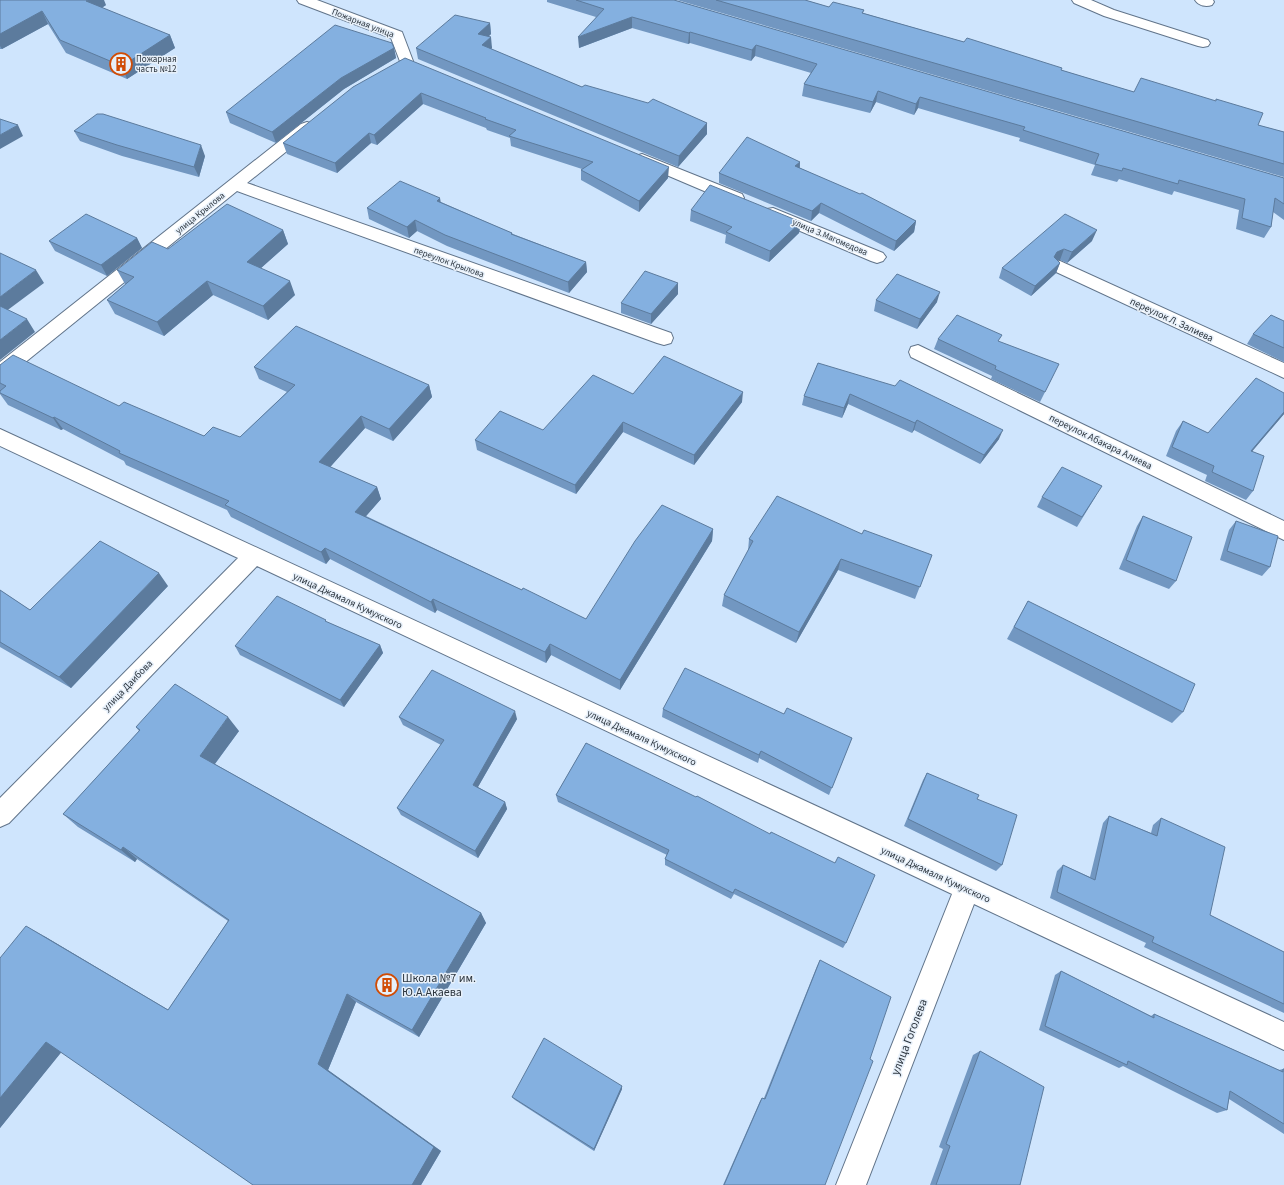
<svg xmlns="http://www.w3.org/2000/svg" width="1284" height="1185" font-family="'Source Sans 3',sans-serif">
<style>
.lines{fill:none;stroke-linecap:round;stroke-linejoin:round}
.street-casing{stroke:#61748a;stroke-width:2}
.street{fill:#fff;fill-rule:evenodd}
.wall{fill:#7297c1}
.shaded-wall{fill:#5c7b9d}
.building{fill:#84b0e0;stroke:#5c7b9d}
.labels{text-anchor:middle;stroke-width:3;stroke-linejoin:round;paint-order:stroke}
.far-street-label{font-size:9px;fill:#2c353e;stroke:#e7f0fa}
.far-poi-label{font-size:9px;fill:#2c353e;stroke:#e7f0fa;text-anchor:start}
.street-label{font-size:10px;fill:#2c353e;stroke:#e7f0fa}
.near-poi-label{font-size:12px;fill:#2c353e;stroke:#e7f0fa;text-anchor:start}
.near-street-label{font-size:12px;fill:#2c353e;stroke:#e7f0fa}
</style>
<rect width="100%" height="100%" fill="#cfe5fd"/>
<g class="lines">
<g class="street-casing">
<path id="street" d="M297,0h20l85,32 11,29 -2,3 -5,1 -5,-1 -10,-26 -92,-35z
M1072,0h19l23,10 94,30 2,3 -2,3 -5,1 -5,-1 -94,-30 -30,-13z
M1195,0h18l1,2 -2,3c-6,2 -13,1 -17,-5z
M307,122l6,2 2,3 -2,3 -66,53 424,150 2,5 -2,5 -7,2 -7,-2 -420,-152 -230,186 -7,2v-17l301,-238z
M642,154l100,40 2,4 -2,4 -6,1 -6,-1 -94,-40 -2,-3 2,-3z
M773,208l110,45 3,4 -3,4 -6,2 -6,-2 -104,-44 -2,-4 2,-4z
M1060,261l224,102v15l-230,-107 -3,-4 3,-4z
M918,345l366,176v19l-373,-183 -2,-5 2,-5z
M0,429l1284,593v28l-310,-146 -108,281h-30l116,-291 -695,-328 -248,257 -9,4v-29l238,-240 -238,-112z"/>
</g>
<use href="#street" class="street"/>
</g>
<path class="wall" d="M0,0l106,5 -4,3 68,27 5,13 -48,31 -61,-26 -18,-29 -46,25h-2z
M547,0h127l610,178v42l-11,-8 -2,15 -7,11 -28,-9 3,-19 -65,-19 -2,4 -53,-16 -2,3 -26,-7 4,-10 -76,-24 1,-3 -102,-30 -4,7 -38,-13 -6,11 -68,-17 2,-12 7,-11 -56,-17 -4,5 -61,-18 -2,1 -56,-16 -53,20 17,-31 -49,-15z
M677,0h128l24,7 35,3 -1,3 101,29 97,28 73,22 150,40v45z
M490,23l1,11 -3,3 4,11 -1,1 91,38 125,36v11l-29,33 -260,-108 -2,-11z
M394,48l2,10 -52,31 -68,54 -46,-20 -4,-11z
M405,58l263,120 -29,34 -58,-32v-10l1,-1 -71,-23 -1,-8 -23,-8 -1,-2 -63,-24 -46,41 -6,-2 -34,30 -50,-19 -4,-11z
M74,131l131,25 -6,21 -77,-21 -42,-15z
M800,162v6l116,53 -2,11 -20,19 -75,-38 -8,8 -92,-38v-10z
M441,202l71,31 1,1 73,28 1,10 -18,21 -122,-47 -30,-15 -8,7 -40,-19 -2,-11z
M691,210l110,12 -2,11 -30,29 -44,-19 1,-8 -36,-14z
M283,230l5,14 -27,24 34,27 -27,25 -55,-25 -49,41 -49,-22 -8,-14 19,-16h-1l-8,-14 51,-21z
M137,238l5,10 -35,28 -52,-25 -6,-10z
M1092,241l-25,22 -7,-3h-3l3,3 -4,10 -25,23 -32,-18 3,-10z
M678,294l-27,30 -30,-11v-10z
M876,300l61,2 -20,27 -43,-18z
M1284,321v41l-37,-18 6,-10z
M938,339l62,3 54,32 -14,28 -49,-23 1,-3 -58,-27z
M818,363l181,76 -19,25 -66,-34 -2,3 -64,-29 -6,14 -40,-13 2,-9z
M0,365l204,71 36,1 47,-45 -28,-13 -5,-12 175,18 3,12 -39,44 -28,-13 -35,39 47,20 4,12 -15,17 156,74 64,29 127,-90 -1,12 -92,149 -69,-35 -5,8 -109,-53 -2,3 -105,-54 -4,5 -95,-47 -4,-7 -101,-45 -2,-4 -61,-32 -2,1 -53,-25 -8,-11z
M1284,393v21l-32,37 1,40 -7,9 -41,-19 2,-6 -41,-19 10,-25 7,-10 25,12z
M633,394l109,8 -48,63 -71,-33 -47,62 -99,-44 -2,-10 68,-10z
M1096,496l-19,31 -40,-20 5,-10z
M1143,516l33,65 -7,8 -50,-20 18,-43z
M1236,521l34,46 -8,9 -42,-16 9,-30z
M862,534l70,21 -17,44 -77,-29 -42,73 -74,-37 2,-11 24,-44 1,-12z
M168,586l-97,102 -71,-41v-57l30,20z
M1028,601l155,111 -11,11 -165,-84z
M327,622l53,23 3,8 -39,54 -104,-52 -5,-9z
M663,709l121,5 68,24 -23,57 -70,-37 -1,5 -96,-46z
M399,717l118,2 -39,68 27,15 2,7 -29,49 -77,-43 -4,-7 44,-63 -38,-20z
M136,727l103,4 -24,33 266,149 5,10 -67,114 -63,-35 -28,68 113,81 -20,34h-168l-192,-133 -61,76v-170l44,-22 124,74 60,-89 -91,-62 -2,3 -57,-35 -15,-13 76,-83z
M586,743l260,200 -3,5 -109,-54 -3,5 -66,-34v-6l2,-4 -109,-53 -2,-7z
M927,773l50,26 25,66 -6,6 -92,-45 19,-46z
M1109,816l42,17 2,-8 8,-7 49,97 74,37v61l-140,-66 2,-4 -96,-45 7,-27 6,-6 27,12 13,-54z
M820,960l5,225h-102l37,-84 2,-3h2l53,-132z
M1061,971l90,45 3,-2 125,56 4,-1h1v65l-55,-35 -2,11 -10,3 -94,-47 -4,2 -80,-38 16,-55z
M980,1051l40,134h-90l13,-36 -4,-2 34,-92z
M622,1086v3l-28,62 -79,-51 -3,-3z"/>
<path class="shaded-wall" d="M88,0h16l2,5 -15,9 -5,-13z
M42,11l6,13 -46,25 -2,-3v-12z
M632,17v11l-53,20 -1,-11z
M490,23l1,11 -12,11 -1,-11z
M690,32v11l-2,1 1,-11z
M170,35l5,13 -48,31 -5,-13z
M491,37l1,11 -8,8 -2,-11z
M756,45l-1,11 -4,5 1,-11z
M394,48l2,10 -52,31 -68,54 -4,-11 69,-54z
M878,91l-2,11 -6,11 3,-11z
M421,93l2,11 -46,41 -3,-10z
M920,97l-2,11 -4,7 2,-11z
M707,123v11l-29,33 1,-11z
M18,125l5,11 -23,13v-14z
M369,133l2,10 -34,30 -2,-10z
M201,145l4,11 -6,21 -5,-10z
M800,162l-1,11 -4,-7z
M669,167l-1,11 -29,34v-11z
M440,198l2,11 -5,-8z
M821,203l-2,10 -8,8 1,-10z
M415,220l2,11 -8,7 -2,-11z
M916,221l-2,11 -20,19 2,-10z
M801,222l-2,11 -30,29 1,-11z
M283,230l5,14 -36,32 -5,-14z
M1097,230l-5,11 -25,22 5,-11z
M137,238l5,10 -35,28 -6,-11z
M1064,249l-4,11 -7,2 1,-5 3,-5z
M586,262l1,10 -18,21 -1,-11z
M1060,263l-4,10 -25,23 4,-10z
M36,270l8,13 -43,32 -1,-1v-17z
M207,281l6,14 -49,41 -7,-14z
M290,281l5,14 -27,25 -5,-14z
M678,283v11l-27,30v-10z
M940,292l-3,10 -20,27 3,-10z
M27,319l8,13 -35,28v-20z
M429,385l3,12 -39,44 -4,-12z
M743,392l-1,10 -48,63v-10z
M850,394l-2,10 -6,14 2,-10z
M1284,412v2l-40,47 7,-10z
M361,416l4,12 -41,46 -5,-12z
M54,417l9,12 -2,1 -8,-12z
M917,420l-3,10 -2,3 3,-10z
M623,422v10l-47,62 -1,-9z
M1003,430l-4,9 -19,25 4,-9z
M377,487l4,12 -21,24 -5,-11z
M713,529l-1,12 -92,149v-10z
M325,548l5,11 -4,5 -5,-12z
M841,559l-3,11 -42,73 3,-11z
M159,573l9,13 -97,102 -12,-11z
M433,599l4,11 -2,3 -4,-11z
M550,644l1,11 -5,8 -1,-11z
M380,645l3,8 -39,54 -4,-7z
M515,711l2,8 -42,73 -2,-7z
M228,717l11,14 -28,38 -11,-13z
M761,751l-2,7 -1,5 1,-8z
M505,802l2,7 -29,49 -3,-7z
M123,847l14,12 -2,3 -14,-12z
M481,913l5,10 -67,114 -7,-7z
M26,926l18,10 138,82 -14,-8z
M347,994l9,8 -28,68 113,81 -20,34h-9l-94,-121z
M46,1042l18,7 -64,79v-30z
M622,1086v3l-28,62v-2z"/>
<path class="building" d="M0,0h88l-2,1 84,34 -48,31 -62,-26 -18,-29 -42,23z
M576,0h98l610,178v26l-9,-6 -4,29 -29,-9 3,-19 -66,-19 -1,4 -55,-16 -1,3 -27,-7 4,-10 -76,-24 2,-3 -105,-30 -4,7 -38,-13 -5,11 -69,-18 13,-20 -61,-19 -4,5 -62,-18 -1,1 -57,-16 -54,20 26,-28z
M716,0h89l24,7 4,-5 31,8 -2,3 102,29 3,-4 95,30 -1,2 73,22 7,-14 75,23v-2l47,14 -5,12 26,7v32z
M455,15l35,8 -12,11 13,3 -9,8 100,42 3,-2 63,18 5,-4 54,24 -28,33 -263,-108z
M335,25l57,18 2,5 -53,30 -69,54 -46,-20z
M405,58l264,109 -30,34 -58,-31 12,-8 -84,-26 7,-6 -31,-11 1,-1 -65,-25 -47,42 -5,-2 -34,30 -52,-20 70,-56z
M97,114h6l98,31 -7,22 -77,-22 -43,-14z
M0,119l18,6 -18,10z
M747,137l53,25 -5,4 65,28 2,-1 54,28 -20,20 -75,-38 -9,8 -93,-38z
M400,181l40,17 -3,3 75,32 -1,1 75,28 -18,20 -123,-47 -30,-15 -8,7 -40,-19z
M710,185l91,37 -31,29 -44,-19 6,-5 -41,-17z
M227,204l56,26 -36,32 43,19 -27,25 -56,-25 -50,41 -50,-22 27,-23 -17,-7 35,-28 16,7z
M86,214l51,24 -36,27 -52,-24z
M1065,214l32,16 -25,22 -8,-3 -7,3 -3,5 6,6 -25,23 -33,-18z
M0,253l36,17 -36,27z
M645,271l33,12 -27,31 -30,-11z
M897,274l43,18 -20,27 -44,-19z
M0,306l27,13 -27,21z
M957,315l45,20 -4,6 61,23 -14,28 -50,-23 1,-3 -58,-27z
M1271,315l13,6v27l-31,-14z
M296,326l133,59 -40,44 -28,-13 -42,46 58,25 -22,25 167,78 1,-2 63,31 49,-78 27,-36 51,24 -93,151 -70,-36 -5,8 -112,-53 -2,3 -106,-54 -4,4 -96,-47 4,-4 -110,-48 1,-2 -66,-34 -1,1 -53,-25v-2l6,-5 -6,-3v-18l13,-10 106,51 5,-4 80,34 9,-9 27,10 55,-52 -41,-18z
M664,356l79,36 -49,63 -71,-33 -48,63 -100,-45 25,-29 43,19 50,-55 40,19z
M818,363l77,23 5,-6 103,50 -19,25 -67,-35 -2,3 -65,-29 -6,14 -40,-12z
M1256,378l28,15v19l-33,39 13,5 -11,35 -41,-19 2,-6 -42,-19 11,-26 25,12z
M1062,467l40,19 -20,31 -40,-20z
M777,496l85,38 2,-4 68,25 -12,32 -79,-28 -42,73 -75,-37 29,-54 -4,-2z
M1143,516l49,21 -16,44 -50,-21z
M1236,521l42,15 -8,31 -43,-16z
M100,541l59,32 -100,104 -59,-35v-52l30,20z
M277,596l49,24 -1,1 55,24 -40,55 -105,-54z
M1028,601l167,83 -12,28 -169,-85z
M685,668l99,46 3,-6 65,30 -20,50 -71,-37 -2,4 -96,-46z
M432,670l83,41 -42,74 32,17 -30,49 -78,-43 47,-68 -45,-23z
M175,684l53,33 -28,39 281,157 -69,117 -65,-36 -29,70 116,83 -22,38h-159l-207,-143 -46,56v-140l26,-32 142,84 61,-90 -106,-73 -2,3 -58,-36 77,-84 -4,-3z
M586,743l110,54 1,-1 73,38 1,-2 64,31 3,-6 37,18 -29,68 -111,-54 -2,4 -68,-34 4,-9 -113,-55z
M927,773l52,22 -2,4 40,16 -15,50 -94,-46z
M1109,816l48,20 4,-18 64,29 -15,68 74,37v52l-132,-62 2,-5 -97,-45 6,-27 32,15z
M820,960l71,37 -21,62 3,2 -48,124h-101l38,-87 3,1z
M1061,971l93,47v-4l129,58v-3h1v55l-54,-33 -3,19 -99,-49 -1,4 -82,-39z
M544,1038l78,48 -28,63 -82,-52z
M980,1051l64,36 -24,98h-84l14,-39 -4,-2z"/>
<defs>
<g id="building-ring" transform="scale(1.15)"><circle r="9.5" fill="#e7f0fa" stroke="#d14c05" stroke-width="1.5"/><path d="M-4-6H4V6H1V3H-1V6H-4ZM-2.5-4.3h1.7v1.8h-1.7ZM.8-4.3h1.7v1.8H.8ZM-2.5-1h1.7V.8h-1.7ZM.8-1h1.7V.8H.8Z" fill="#d14c05"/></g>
</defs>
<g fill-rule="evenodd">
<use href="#building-ring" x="121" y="64"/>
<use href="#building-ring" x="387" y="985"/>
</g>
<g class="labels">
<g class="far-street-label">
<text transform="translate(363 23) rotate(21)" y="3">Пожарная улица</text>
<text transform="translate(200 213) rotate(-39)" y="3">улица Крылова</text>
<text transform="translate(830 237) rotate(23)" y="3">улица З.Магомедова</text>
<text transform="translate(449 262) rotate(20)" y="3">переулок Крылова</text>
</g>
<g class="far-poi-label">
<text x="136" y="62">Пожарная<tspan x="136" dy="10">часть №12</tspan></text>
</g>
<g class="street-label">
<text transform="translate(1172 319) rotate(25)" y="4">переулок Л. Залиева</text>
<text transform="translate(1101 441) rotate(26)" y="4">переулок Абакара Алиева</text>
<text transform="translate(348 600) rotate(25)" y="4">улица Джамаля Кумухского</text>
<text transform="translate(127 685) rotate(-46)" y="4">улица Даибова</text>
<text transform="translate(642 737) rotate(25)" y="4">улица Джамаля Кумухского</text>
<text transform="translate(936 874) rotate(25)" y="4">улица Джамаля Кумухского</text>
</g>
<g class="near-poi-label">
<text x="402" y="982">Школа №7 им.<tspan x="402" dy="14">Ю.А.Акаева</tspan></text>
</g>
<g class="near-street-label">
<text transform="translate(909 1037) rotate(-69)" y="4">улица Гоголева</text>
</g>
</g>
</svg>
